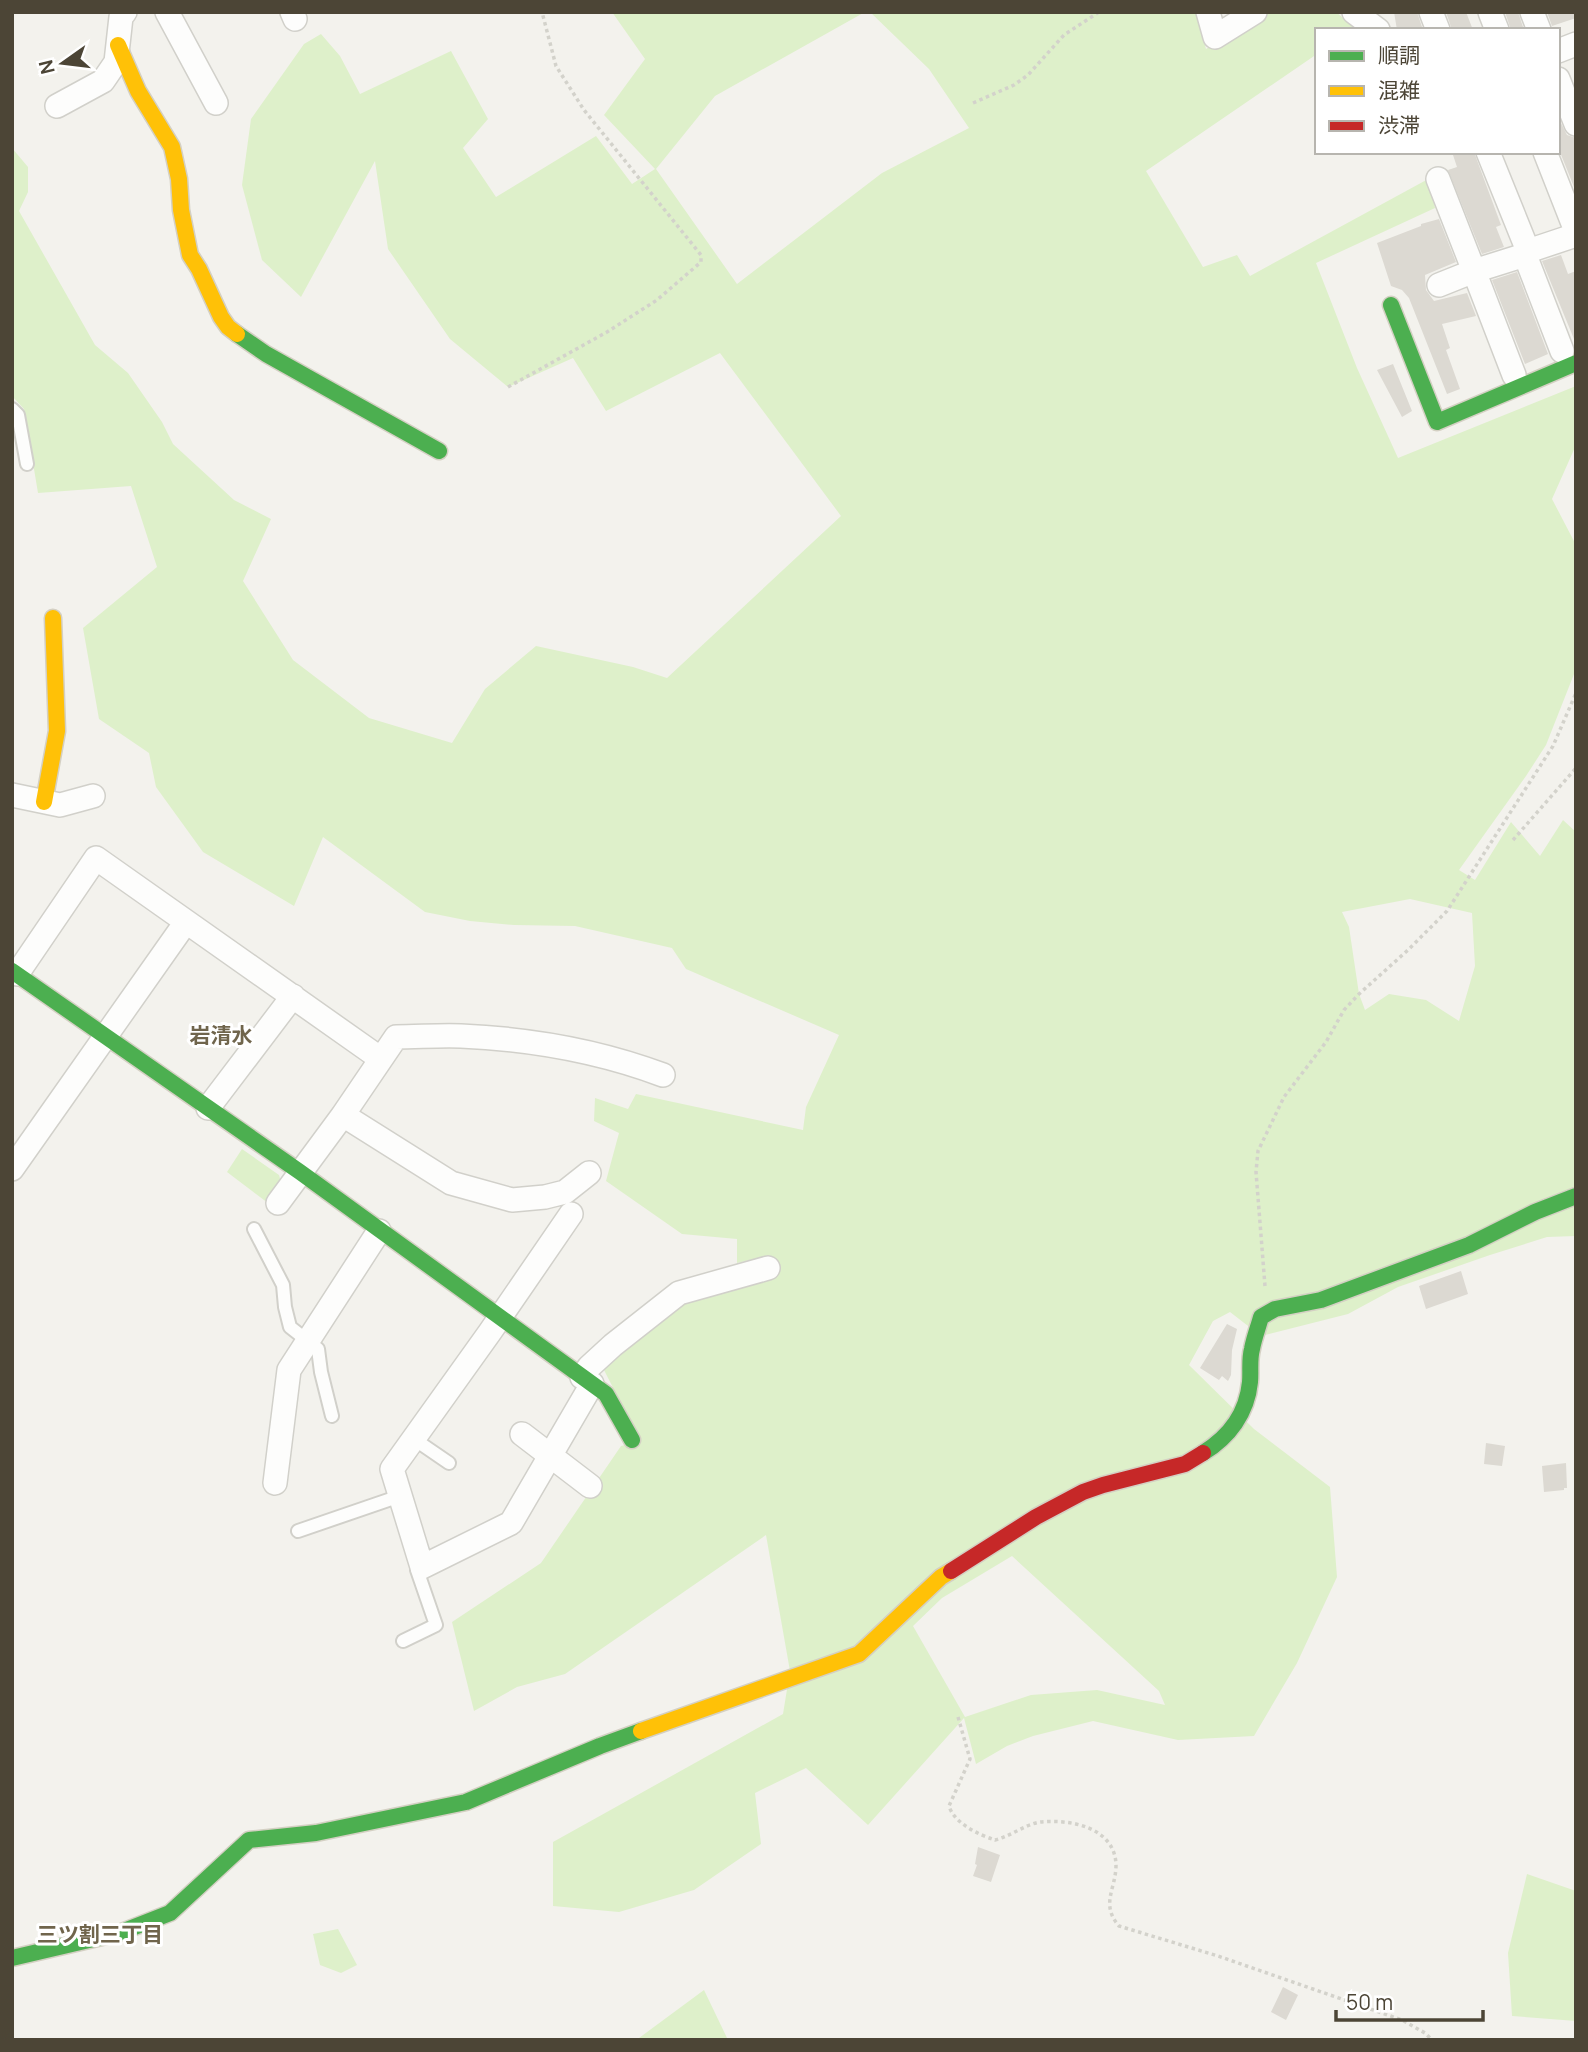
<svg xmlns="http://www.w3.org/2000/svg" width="1588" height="2052" font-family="Manrope,'Noto Sans JP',sans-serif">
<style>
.green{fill:#def0ca;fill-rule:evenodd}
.building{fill:#dcd9d2}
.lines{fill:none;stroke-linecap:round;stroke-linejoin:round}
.lane-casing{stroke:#d1d0ca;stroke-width:16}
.street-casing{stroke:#d1d0ca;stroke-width:26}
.fast-casing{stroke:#d4d0c3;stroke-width:19}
.slow-casing{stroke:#d4d0c3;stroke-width:19}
.jam-casing{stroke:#d4d0c3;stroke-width:19}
.path{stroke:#d3d2cb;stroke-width:3.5;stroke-dasharray:3.5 3.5;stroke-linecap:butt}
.lane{stroke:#fdfdfc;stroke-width:12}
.street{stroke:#fdfdfc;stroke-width:23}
.fast{stroke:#4caf50;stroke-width:16}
.slow{stroke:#ffc107;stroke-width:16}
.jam{stroke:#c62828;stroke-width:16}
.labels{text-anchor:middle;stroke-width:6;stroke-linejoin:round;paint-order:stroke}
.neighbourhood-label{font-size:21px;font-weight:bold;fill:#70654c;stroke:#fff}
</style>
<rect width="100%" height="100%" fill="#f3f2ed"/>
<path class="green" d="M612,12h253l-150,84 -59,73 81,115 145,-111 87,-45 -40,-59 -59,-57h326l10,37 61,-37h69l19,16 -3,2h-35v24l-171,117 57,96 34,-12 13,21 180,-98 5,30 -119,55 41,105 41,90 178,-72v59l-24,54 24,46v124l-30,76 -20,31 -67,94 16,10 36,-58 29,34 23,-36 13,12v404l-29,1 -57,18 -92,32 -50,27 -87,22 -31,-24 -17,9 -24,44 65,64 76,58 7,90 -40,86 -43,73 -76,4 -85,-19 -60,15 -26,10 -31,18 -12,-46 -96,107 -62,-57 -51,25 6,51 -67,46 -75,22 -66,-6v-64l230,-128 7,-43 -24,-136 -201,139 -48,13 -43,24 -22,-89 89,-59 80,-117 19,-5 -37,-73 29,-29 55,-39 87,-23 -8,-21 -29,7v-24l-55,-5 -76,-53 13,-48 -25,-12 1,-23 33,11 8,-15 167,36 3,-23 33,-72 -153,-66 -14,-21 -97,-22 -61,-1 -44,-4 -45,-9 -102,-75 -29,69 -91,-54 -47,-65 -7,-34 -50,-34 -16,-91 74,-61 -26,-81 -93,7 -14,-84 -12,-13v-248l16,19v25l-9,19 76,134 33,28 34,49 11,22 61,56 37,19 -28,62 50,79 76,58 83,25 33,-54 51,-43 97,21 34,11 174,-162 -121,-163 -114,58 -33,-53 -65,29 -58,-48 -62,-90 -13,-88 -74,136 -39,-37 -20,-75 9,-66 53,-75 17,-10 19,22 20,38 91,-43 37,68 -25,29 33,49 100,-61 36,48 23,-15 -51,-54 41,-56zM1410,899l62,14 3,53 -16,55 -33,-21 -37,-6 -24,16 -6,-16 -10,-67 -7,-15zM1012,1556l147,135 6,14 -68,-15 -66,5 -66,22 -52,-91 29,-28z
M242,1149l37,26 2,7 -13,21 -41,-31z
M1527,1874l49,17v130l-64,-5 -4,-63z
M338,1929l19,36 -16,8 -21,-8 -7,-31z
M704,1990l24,50h-90l1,-2z"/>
<path class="building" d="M1394,12h23l6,18h-26z
M1446,12h20l7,18h-21z
M1505,12h13l6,18h-13z
M1547,12h29v6l-24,8z
M1558,117l9,18 9,3v54l-18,-45z
M1452,152h22l27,73 -5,2 8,20 -22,7 -34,-84 9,-3z
M1439,219l17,43 -31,13 1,15 8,11 33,-8 9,23 -34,8 8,24 -4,2 14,39 -13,5 -38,-96 -7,-8 -11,-4 -14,-43 44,-17v-2z
M1561,255l7,19 8,-3v73l-34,-83z
M1517,272l31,82 -23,10 -33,-84z
M1393,364l19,47 -10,6 -25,-47z
M1461,1271l7,23 -42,15 -7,-23z
M1227,1324l10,5 -5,21 -1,25 -3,6 -6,-5 -3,4 -19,-12z
M1486,1443l19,3 -3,20 -18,-2z
M1566,1463l1,25h-3v2l-20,2 -2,-26z
M978,1847l22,8 -9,27 -18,-6 4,-11 -2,-1z
M1283,1987l15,8 -12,25 -15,-8z"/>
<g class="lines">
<g class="lane-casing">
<path id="lane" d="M12,409l6,6 9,49
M254,1229l29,56 2,22 5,20 28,22 3,23 11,44
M414,1439l35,24
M298,1531l102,-35
M403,1641l33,-16 -19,-55 5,-3"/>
</g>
<g class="street-casing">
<path id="street" d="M167,12l49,91
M292,12l3,7
M1208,12l7,25 40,-25
M1354,12l24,18
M1431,12l7,18
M1490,12l7,18
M1532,12l7,18
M1558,51l18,-7
M1558,79l18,45
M57,106l46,-25 13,-19 5,-45 4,-5
M1488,152l40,99
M1545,152l31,79
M1438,179l36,92 -35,14
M1525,255l37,96
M1514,375l-40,-104 51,-16 3,-4 48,-16
M12,795l48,10 33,-9
M17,974l79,-116 285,201
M208,1108l85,-112
M343,1115l108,68 61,17 33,-3 20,-5 24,-19
M12,1169l174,-247
M278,1203l65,-88 53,-78c22,0 44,-2 65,-1 69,3 138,15 202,39
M571,1214l-81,118 -98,137 30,98 89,-44 81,-139
M582,1377l7,-10 24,-22 66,-52 89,-25
M522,1434l68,52
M275,1483l14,-113 90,-139"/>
</g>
<g class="fast-casing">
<path id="fast" d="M1391,305l46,117 139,-59
M237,334l29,20 173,97
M12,971l288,201 306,222 26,46
M1203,1453c26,-16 44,-40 47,-71 1,-11 -1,-22 2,-33 2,-11 6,-21 9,-32l14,-8 46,-9 148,-55 66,-33 41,-16
M12,1958l107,-25 51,-20 79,-73 67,-7 150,-31 134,-56 41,-15"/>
</g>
<g class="slow-casing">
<path id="slow" d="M118,45l20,46 34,56 7,32 2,31 9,45 9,14 22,48 7,10 9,7
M44,802l13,-71 -4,-113
M641,1731l218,-77 82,-77 10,-6"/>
</g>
<g class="jam-casing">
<path id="jam" d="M951,1571l85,-54 47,-25 20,-7 82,-21 18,-11"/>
</g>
<path class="path" d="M973,103l41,-18 14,-10 36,-40 35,-23
M508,387l99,-55 50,-32 44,-38v-7l-117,-145 -28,-44 -14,-54
M1513,840l63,-72
M1265,1286l-9,-114 2,-21 26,-54 42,-55 18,-32 15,-16 49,-44 39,-39 106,-165 23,-53
M958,1717l12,42 -21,47c5,17 30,29 46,34 16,-4 29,-15 45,-18 30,-3 75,5 76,43 0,24 -16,39 3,61l99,30 184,64 23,13 7,7"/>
<use href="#lane" class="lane"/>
<use href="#street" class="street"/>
<use href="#fast" class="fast"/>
<use href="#slow" class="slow"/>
<use href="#jam" class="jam"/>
</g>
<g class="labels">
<g class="neighbourhood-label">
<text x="221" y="1043">岩清水</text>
<text x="100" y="1942">三ツ割三丁目</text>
</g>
</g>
<rect width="1588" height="2052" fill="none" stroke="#4c4536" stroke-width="28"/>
<rect x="1315" y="28" width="245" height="126" fill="#ffffff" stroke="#b7b5af" stroke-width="2"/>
<rect x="1329" y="51" width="35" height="10" fill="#4caf50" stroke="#b7b5af" stroke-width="2"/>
<text x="1378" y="63" font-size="21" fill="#4c4536">順調</text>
<rect x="1329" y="86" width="35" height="10" fill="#ffc107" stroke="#b7b5af" stroke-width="2"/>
<text x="1378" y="98" font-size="21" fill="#4c4536">混雑</text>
<rect x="1329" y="121" width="35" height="10" fill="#c62828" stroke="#b7b5af" stroke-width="2"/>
<text x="1378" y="133" font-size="21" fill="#4c4536">渋滞</text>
<g transform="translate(63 63) rotate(256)" stroke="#ffffff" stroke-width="5" paint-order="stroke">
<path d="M0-5L12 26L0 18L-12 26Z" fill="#4c4536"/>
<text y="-10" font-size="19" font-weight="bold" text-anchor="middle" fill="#4c4536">N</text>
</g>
<path d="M1336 2010v10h147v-10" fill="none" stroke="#4c4536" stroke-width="3.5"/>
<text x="1346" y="2010" font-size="21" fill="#4c4536" stroke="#ffffff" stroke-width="5" paint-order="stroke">50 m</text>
</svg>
